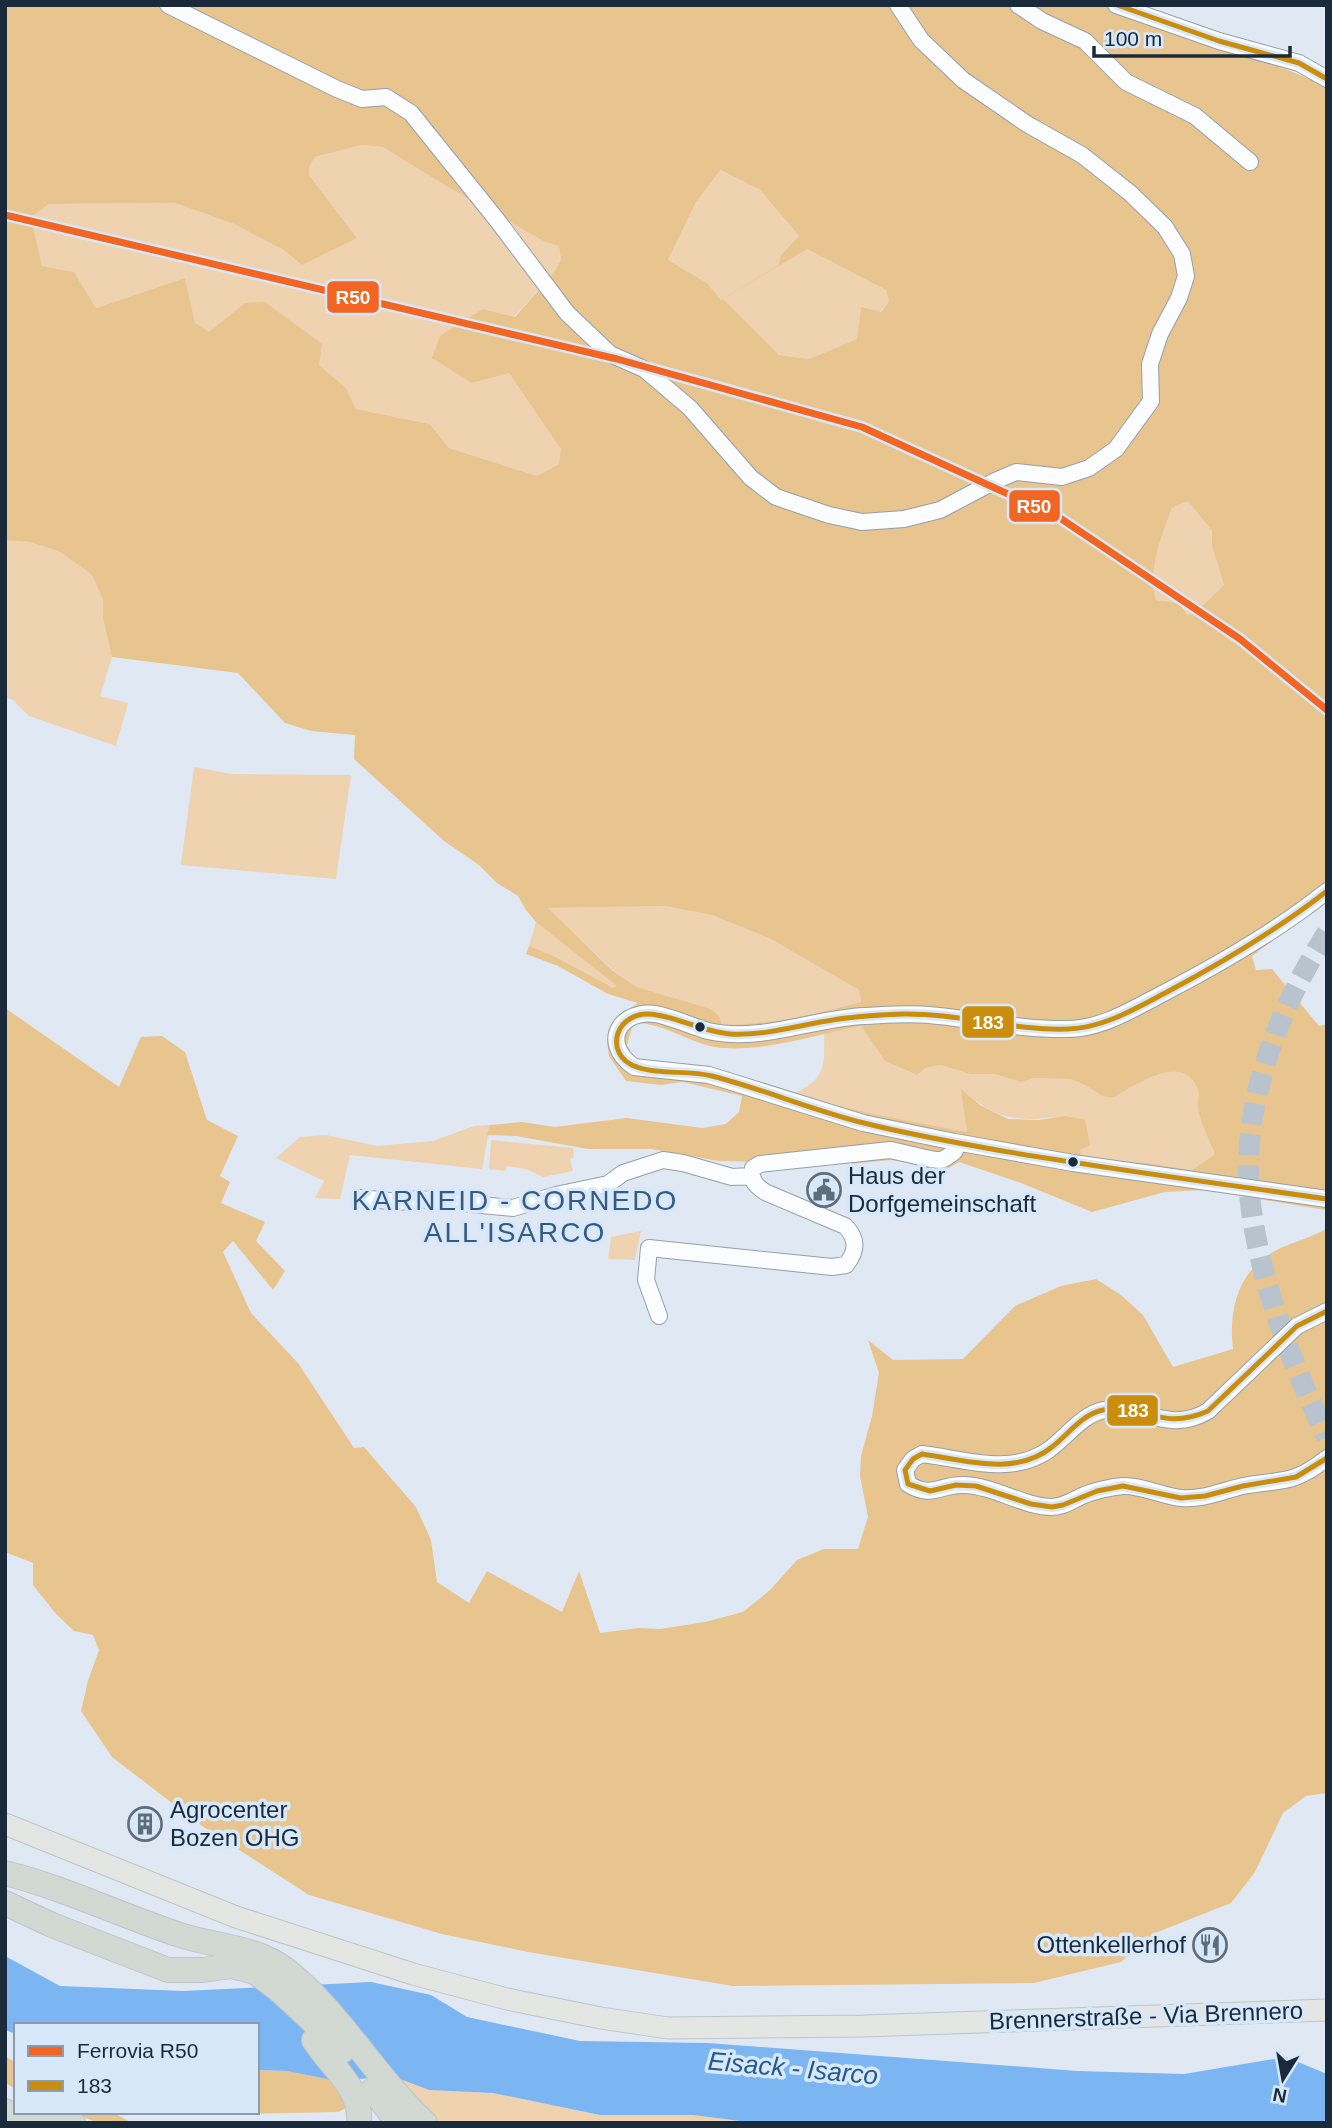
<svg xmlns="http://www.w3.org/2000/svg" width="1332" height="2128" font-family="Arial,sans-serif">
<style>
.green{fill:#efd2af}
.forest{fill:#e8c48f;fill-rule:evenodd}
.water{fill:#7bb6f2}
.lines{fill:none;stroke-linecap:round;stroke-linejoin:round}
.major-tunnel{stroke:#b8c3ce;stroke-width:21;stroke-dasharray:21 10;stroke-linecap:butt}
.minor-casing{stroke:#949fab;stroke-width:18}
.major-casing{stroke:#bdc4cc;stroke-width:23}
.highway-casing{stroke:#bdc4cc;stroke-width:26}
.minor{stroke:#fafcfd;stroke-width:16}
.major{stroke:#e3e6e3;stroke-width:21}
.highway{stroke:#d2d8d2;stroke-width:24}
.bus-1-casing{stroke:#d8e8fb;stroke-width:10}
.bus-1{stroke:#cb8d0c;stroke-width:5}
.rail-1-casing{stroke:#d8e8fb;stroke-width:12}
.rail-1{stroke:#f26522;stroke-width:7}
.bus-dot{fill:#1a2a3b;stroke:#d8e8fb;stroke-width:2.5}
.labels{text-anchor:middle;stroke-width:7;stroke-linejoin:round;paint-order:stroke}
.poi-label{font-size:24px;fill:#1a2a3b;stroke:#d8e8fb;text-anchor:start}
.street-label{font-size:24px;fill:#1a2a3b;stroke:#d8e8fb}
.water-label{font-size:26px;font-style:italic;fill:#23598f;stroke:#d8e8fb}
.quarter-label{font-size:28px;letter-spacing:2px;fill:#365a80;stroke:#d8e8fb}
.line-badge{stroke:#d8e8fb;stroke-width:2.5}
.badge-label{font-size:19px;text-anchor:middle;font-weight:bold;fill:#fff}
</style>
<rect width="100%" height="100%" fill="#e0e9f3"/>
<path class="green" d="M362,145l21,2 58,36 104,59 14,4 2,14 -9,15 -38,42 -31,-8 -11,74 37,-10 53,76 -3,15 -22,12 -88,-28 -19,-24 -74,-15 -10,-21 -101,-85 -36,30 -14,-9 -10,-46 -89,30 -22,-36 -32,-6 -11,-50 18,-12 126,-1 59,21 51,26 72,-12 -48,-63v-8l6,-10z
M719,170l41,20 39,46 -18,19 26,-6 79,41 3,11 -32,38 -48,20 -30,-4 -58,-55 -14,-17 -39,-23 28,-58z
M1188,501l24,30v15l12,39 -29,28 -8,2 -4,-8 -27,-7c-9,-30 6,-65 16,-92z
M8,539l22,3 30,10 32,23 11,25v18l9,39 -12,39 28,7 -12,43 -87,-30 -16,-16 -8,-3v-157z
M194,767l37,7 120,1 -15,104 -155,-14z
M665,906l47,9 57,23 90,52 2,12c-47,12 -90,23 -139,23l-11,-16 -74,-22 -23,-16 -66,-63z
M536,922l82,64 -5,2 -57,-31 -27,-11z
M861,1026l24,35 32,14 9,-7 15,-3 29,9h24l27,8 12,-4 38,1 16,7 15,10 10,2c22,-11 69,-46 86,-11 3,7 -2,14 0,21 2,16 11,32 17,46l-23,16 -43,-7 -69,-5v-8l-15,-34c-47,6 -66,5 -103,-26l5,42 -98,-19 -77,-19c34,-13 33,-29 32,-62z
M490,1125l-8,44 -132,-14 -10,44 -25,-1 9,-17 -48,-23 24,-21 26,-2 51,11 56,-5 41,-15z
M491,1140l82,8 1,9 -4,2 3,12 -30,6 -17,-8 -19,-3 -2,5 -16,-2z
M641,1231l-6,29 -27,-1 3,-22z
M392,2076l37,14 64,3 107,22h93l63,8h-320z"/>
<path class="forest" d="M5,5h1111l93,33 118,48v814l-75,56 4,14 16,-1 47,57 8,-2v203l-2,-17 -120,-20 -40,2 -73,20 -71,-29 -62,-21 -21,12 -29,-12 -19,-2 -39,4 -132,-3 -68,-12h-63l-72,-13 -29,-1 3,-10 32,-3 33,5 72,-9 75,10 24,-4 13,-12 3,-16 -59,-14 -22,3 -35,-4 -17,-25 -2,-14 2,-12 7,-13 22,-14 -30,-9 -50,-28 -32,-12 3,-8 27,11 57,31 4,-2 -81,-64 -10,-12 -8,-14 -21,-13 -18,-18 -35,-24 -90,-82 1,-24 -44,-4 -26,-8 -47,-50 -126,-16 -9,-39v-18l-11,-25 -32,-23 -30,-10 -25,-2zM362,145l21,2 58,36 104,59 14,4 2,14 -9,15 -37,42 -32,-8 -43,27 -8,22 40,25 37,-10 52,76 -2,15 -22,12 -88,-28 -19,-24 -74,-15 -10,-21 -27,-23 3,-21 -57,-42 -20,1 -36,29 -14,-9 -10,-45 -89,30 -22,-36 -32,-6 -11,-49 18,-13 126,-1 59,21 50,26 18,15 55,-27 -48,-63v-8l6,-10zM720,170l40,20 39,46 -18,19 -2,10 -58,35 -14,-17 -39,-23 28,-58zM807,249l79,41 3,11 -8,11 -20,-5 -4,32 -48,20 -30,-4 -56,-56zM1188,501l24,30v15l12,39 -29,28 -8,2c-7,-15 -17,-12 -31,-15 -9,-30 6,-65 16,-92zM665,906l47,9 57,23 90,52 2,12c-46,12 -91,23 -139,23l-3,-9 -8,-7 -74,-22 -24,-16 -65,-63zM637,1023c28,1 51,19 78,24 44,7 102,-13 146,-21l24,35 32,14 9,-7 15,-3 29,9h24l27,8 13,-4 37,1 16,7 15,10 10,2c22,-11 69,-46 85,-11 4,7 -1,14 1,21 2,15 11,32 17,46l-23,16 -43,-7 -68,-5 -1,-8 10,-5 -5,-25 -20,-4 -26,4 -31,-1 -28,-14 -19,-16 6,43 -98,-19 -77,-19 -80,-26 -78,-10 -7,-13 5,-17z
M5,1008l114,79 22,-50 21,-1 23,16 22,68 31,16 -18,40 10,6 -9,21 44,19 -9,19 29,30 -12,19 -40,-49 -10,11 28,61 47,50 56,85 10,-1 52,60 15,33 6,42 32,21 18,-32 75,41 17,-41 21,62 38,-5 22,1 45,-7 38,-10 27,-22 27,-30 27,-11h34l10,-32 -8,-41 1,-20 11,-40 7,-43 -11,-33 25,20 70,-1 52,-53 46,-20 35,-7 25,16 22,20 30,52 60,-18c-5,-42 6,-82 48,-101 16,-7 30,-11 46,-19v564l-21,3 -23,17 -28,59 -24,31 -76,30 -34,29 -87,21 -301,3 -205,-34 -86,-18 -133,-39 -107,-69 -90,-69 -31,-46 7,-30 11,-31 -6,-15 -19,-4 -18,-17 -23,-29v-22l-28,-11z
M5,2057l11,5v27l-11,-6z
M257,2070l30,1 50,10 15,24 -14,7 -95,2 -10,-2h24z
M69,2112h43l20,11h-33z"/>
<path class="water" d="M5,1956l55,30 124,5 187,-9 60,13 36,22 113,24 128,2 369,28 107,3 102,-17 41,17v49h-571l-63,-8h-93l-107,-22 -64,-3 -37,-14 -55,5 -50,-10 -30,-1v-45h-241v9l-11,-4z"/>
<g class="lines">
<path class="major-tunnel" d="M1327,933c-49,77 -87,173 -77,266 9,81 42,165 77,238"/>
<g class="minor-casing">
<path id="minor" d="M168,5l169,84 25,10 24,-2 25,16 86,107 70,93 43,41 34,15 46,39 61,70 25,19 53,18 33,7 42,-3 36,-9 55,-29 21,-9 46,5 27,-9 27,-19 35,-48 -1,-37 10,-30 19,-36 7,-22 -4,-22 -17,-27 -35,-34 -48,-38 -55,-31 -64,-44 -42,-40 -23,-35
M1018,5l24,16 43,20 41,41 69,34 55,46
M1116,5l103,36 80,22 28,16
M1327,891c-51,41 -109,74 -167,104 -29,15 -59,34 -93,34 -46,1 -92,-10 -138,-14 -21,-2 -42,0 -64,1 -52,2 -104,27 -157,15 -14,-4 -27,-10 -41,-14 -42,-15 -71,23 -33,50l75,8 154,48 92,19 118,21 254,36
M360,1198l39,4 19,-3 95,9 43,-13 52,-11 15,-11 40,-13 20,3 49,14 19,-1
M1327,1311l-30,15 -89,85c-40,24 -67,-7 -104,-1 -22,4 -39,29 -57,41 -38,25 -82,8 -125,3l-9,5 -8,11 3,14c24,15 32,0 56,1 31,1 60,22 88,22 11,0 19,-6 30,-11 11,-5 29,-9 41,-10 18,-1 39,10 58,12 23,2 40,-7 62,-12 39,-7 50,-1 84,-28
M659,1316l-13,-36 3,-32 183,19 14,-2c11,-14 12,-26 -1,-39l-80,-34c-10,-7 -15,-12 -12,-24l7,-4 130,-14c12,2 42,11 50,10 6,-1 10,-5 15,-9v-9"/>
</g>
<g class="major-casing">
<path id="major" d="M5,1824l231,93 177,57 94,25 94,19 67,10 195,-2 464,-16"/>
</g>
<g class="highway-casing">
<path id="highway" d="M5,1873c60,15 117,43 175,62 34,11 77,12 106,35 54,42 88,106 139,153
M5,1903l47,22 116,45h35l28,-4 24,6 24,18 53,49 10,12
M314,2040c17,27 48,48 45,83
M373,2090l25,33
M5,2111l24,12
M44,2112l29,11"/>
</g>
<use href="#minor" class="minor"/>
<use href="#major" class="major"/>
<use href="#highway" class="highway"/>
<g class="bus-1-casing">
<path id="bus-1" d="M1117,5l102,36 80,22 28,16
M1327,891c-50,39 -104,71 -160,101 -31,16 -63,36 -99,37 -55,2 -110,-16 -165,-15 -25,1 -51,2 -76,7 -32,5 -64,15 -97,13 -26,-2 -48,-15 -73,-19 -43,-8 -55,41 -20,52 22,8 51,3 75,9 51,13 100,34 152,47 43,11 89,19 133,27 110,19 220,33 330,49
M1327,1311l-30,15 -89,85c-47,21 -64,-8 -105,-1 -21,4 -35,25 -51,37 -37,30 -88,13 -130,7l-9,5 -8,11 3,14 22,7 26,-6 20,1 55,18 21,3 11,-2 34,-14 26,-5 58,12 24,-2 38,-10 53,-9 31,-19"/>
</g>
<use href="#bus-1" class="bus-1"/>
<g class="rail-1-casing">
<path id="rail-1" d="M5,215l612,144 245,68 198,91 180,121 87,71"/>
</g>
<use href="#rail-1" class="rail-1"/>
</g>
<defs>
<g id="civic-ring" transform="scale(1.75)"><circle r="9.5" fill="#d8e8fb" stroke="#5f6d7b" stroke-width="1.5"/><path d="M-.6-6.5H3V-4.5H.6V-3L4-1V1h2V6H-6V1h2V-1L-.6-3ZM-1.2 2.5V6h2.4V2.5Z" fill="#5f6d7b"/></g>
<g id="building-ring" transform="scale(1.75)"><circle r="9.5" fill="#d8e8fb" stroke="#5f6d7b" stroke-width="1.5"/><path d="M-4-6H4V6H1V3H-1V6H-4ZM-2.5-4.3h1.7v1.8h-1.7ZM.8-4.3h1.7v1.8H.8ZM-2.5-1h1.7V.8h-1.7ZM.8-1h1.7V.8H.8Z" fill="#5f6d7b"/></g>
<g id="restaurant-ring" transform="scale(1.75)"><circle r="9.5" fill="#d8e8fb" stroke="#5f6d7b" stroke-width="1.5"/><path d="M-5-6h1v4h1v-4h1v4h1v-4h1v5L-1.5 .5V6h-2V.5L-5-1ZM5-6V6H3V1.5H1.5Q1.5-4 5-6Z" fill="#5f6d7b"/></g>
</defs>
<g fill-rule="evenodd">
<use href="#civic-ring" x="824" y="1190"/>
<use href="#building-ring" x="145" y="1824"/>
<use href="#restaurant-ring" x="1210" y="1945"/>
</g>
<g class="bus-dot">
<circle cx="700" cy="1027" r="6"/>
<circle cx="1073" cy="1162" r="6"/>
</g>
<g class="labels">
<g class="poi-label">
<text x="848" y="1184">Haus der<tspan x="848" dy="28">Dorfgemeinschaft</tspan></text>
<text x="170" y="1818">Agrocenter<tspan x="170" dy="28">Bozen OHG</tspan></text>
<text x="1186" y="1953" text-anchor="end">Ottenkellerhof</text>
</g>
<g class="street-label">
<text transform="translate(1146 2016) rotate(-2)" y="8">Brennerstraße - Via Brennero</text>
</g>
<g class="water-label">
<text transform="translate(793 2068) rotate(5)" y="9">Eisack - Isarco</text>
</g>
<g class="quarter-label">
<text x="515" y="1210">KARNEID - CORNEDO<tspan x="515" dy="32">ALL'ISARCO</tspan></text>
</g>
</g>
<g class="line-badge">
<rect x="326" y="280" width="54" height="34" rx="7" fill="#f26522"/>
<rect x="1008" y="489" width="53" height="34" rx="7" fill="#f26522"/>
<rect x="961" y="1005" width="54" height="34" rx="7" fill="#cb8d0c"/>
<rect x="1106" y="1394" width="53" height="33" rx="7" fill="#cb8d0c"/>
</g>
<g class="badge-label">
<text x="353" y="304">R50</text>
<text x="1034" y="513">R50</text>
<text x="988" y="1029">183</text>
<text x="1133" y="1417">183</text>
</g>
<rect width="1332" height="2128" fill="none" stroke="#1a2a3b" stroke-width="14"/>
<rect x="14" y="2023" width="245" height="91" fill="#d8e8fb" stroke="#8c9cae" stroke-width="2"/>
<rect x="28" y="2046" width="35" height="10" fill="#f26522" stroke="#8c9cae" stroke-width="2"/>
<text x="77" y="2058" font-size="21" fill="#1a2a3b">Ferrovia R50</text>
<rect x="28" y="2081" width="35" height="10" fill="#cb8d0c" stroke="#8c9cae" stroke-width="2"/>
<text x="77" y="2093" font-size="21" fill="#1a2a3b">183</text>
<g transform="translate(1283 2079) rotate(191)" stroke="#d8e8fb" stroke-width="5" paint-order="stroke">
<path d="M0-5L12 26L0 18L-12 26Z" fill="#1a2a3b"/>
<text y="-10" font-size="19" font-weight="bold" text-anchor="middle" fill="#1a2a3b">N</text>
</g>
<path d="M1094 46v10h196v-10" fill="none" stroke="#1a2a3b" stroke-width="3.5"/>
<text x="1104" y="46" font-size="21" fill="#1a2a3b" stroke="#d8e8fb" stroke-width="5" paint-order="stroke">100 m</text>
</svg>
